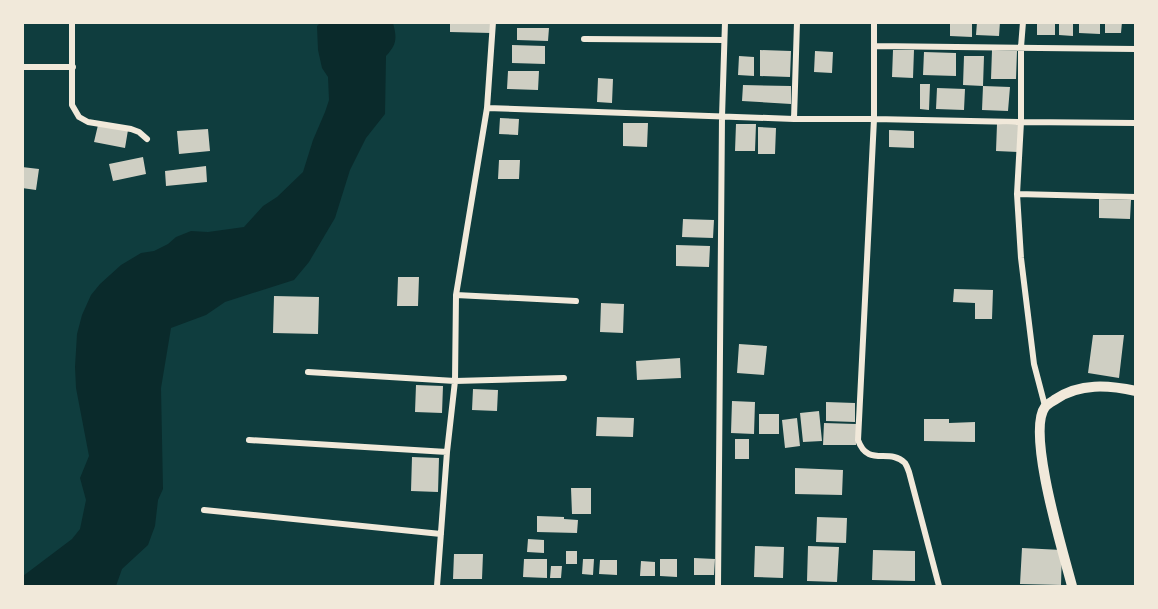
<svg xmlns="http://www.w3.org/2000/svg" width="1158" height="609" font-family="Literata,serif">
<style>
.water{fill:#0a2a2b}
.building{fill:#cfcfc3}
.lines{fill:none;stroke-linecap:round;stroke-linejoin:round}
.minor{stroke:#f1e9da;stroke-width:6}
.tertiary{stroke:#f1e9da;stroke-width:10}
</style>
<rect width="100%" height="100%" fill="#0f3d3e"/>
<path class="water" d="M320,23h73c4,15 4,21 -7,33l-1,58 -19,24 -16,32 -15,48 -26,44 -15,18 -69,22 -19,13 -35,13 -10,60 2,101 -5,11 -3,26 -7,19 -26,24 -6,17h-93v-10l49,-37 8,-10 6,-29 -6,-22 9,-22 -13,-68 -1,-21 2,-33 5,-19 9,-20 9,-11 21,-19 20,-12 13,-2 14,-7 8,-7 15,-6 17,1 36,-5 19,-21 14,-9 26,-25 10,-32 12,-28 4,-12 -1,-23 -6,-9 -4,-18 -1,-24z"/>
<path class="building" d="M450,22h41v11l-41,-1z
M950,22h22v15l-22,-1z
M977,22h23l-1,14 -23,-1z
M1037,22h18v13h-18z
M1059,22h14v14l-14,-1z
M1079,22h21v12l-21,-1z
M1105,22h17l-1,11h-16z
M517,28h32l-1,13 -31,-1z
M512,45l33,1v18l-33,-1z
M760,50l31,1 -1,26 -30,-1z
M893,50h21l-1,28 -21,-1z
M992,50l25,1 -1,28h-25z
M815,51l18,1 -1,21 -18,-1z
M924,52l32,1v23l-33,-1z
M739,56l15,1v19l-16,-1z
M964,56h20l-1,30 -20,-1z
M508,71h31l-1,19 -31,-1z
M598,78l15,1 -1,24 -15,-1z
M920,84h10l-1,26 -9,-1z
M743,85l48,1v18l-49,-3z
M983,86l27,1 -2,24 -26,-1z
M937,88l28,1 -1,21 -28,-1z
M500,118l19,1 -1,16 -19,-1z
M623,123h25l-1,24 -24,-1z
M736,124h20l-1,27h-20z
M997,124l23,1 -1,27 -23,-1z
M98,125l30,5 -3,18 -31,-6z
M758,127l18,1 -1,26h-17z
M208,129l2,22 -31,3 -2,-23z
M889,130l25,1v17l-25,-1z
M143,157l3,17 -33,7 -4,-17z
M499,160h21l-1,19h-21z
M206,166l1,16 -41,4 -1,-15z
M22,167l17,2 -3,21 -14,-2z
M1099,199l32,1 -1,19 -31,-1z
M683,219l31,1 -1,18 -31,-1z
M676,245l34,1 -1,21 -33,-1z
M398,277h21l-1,29h-21z
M954,289l39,1 -1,29h-17v-16l-22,-1z
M274,296l45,1 -1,37 -45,-1z
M601,303l23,1 -1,29 -23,-1z
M1093,335h31l-5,43 -31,-5z
M739,344l28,2 -3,29 -27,-2z
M680,358l1,20 -44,2 -1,-19z
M416,385l27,1 -1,27 -27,-1z
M473,389l25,1 -1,21 -25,-1z
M732,401l23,1 -1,32 -23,-1z
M826,402l29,1v19l-29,-1z
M819,411l3,30 -19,1 -3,-29z
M759,414h20v20h-20z
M597,417l37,1 -1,19 -37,-1z
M797,418l3,28 -15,2 -3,-28z
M924,419h25v4l26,-1v20l-51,-1z
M824,423l32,1v21h-33z
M735,439h14v20h-14z
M412,457l27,1 -1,34 -27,-1z
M795,468l48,2 -1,25 -47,-1z
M571,488h20v26h-19z
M537,516l27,1v2l14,1 -1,13 -40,-1z
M817,517l30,1 -1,25 -30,-1z
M528,539l16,1v13l-17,-1z
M755,546l29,1 -1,31 -29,-1z
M808,546l31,1 -2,35 -30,-1z
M1022,548l40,2 -1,35 -41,-1z
M873,550l42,1v30l-43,-1z
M566,551h11v13h-11z
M454,554h29l-1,25h-29z
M694,558l21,1 -1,16h-20z
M524,559h23v19l-24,-1z
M583,559h11l-1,16 -11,-1z
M660,559h17v18l-17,-1z
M600,560h17v15l-18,-1z
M641,561l14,1v14h-15z
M551,566h11l-1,12h-11z"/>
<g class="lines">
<path class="minor" d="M72,22v83l7,12 9,5 43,7 8,3 8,7
M874,22v97l-16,321c10,28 31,7 47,23 2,3 3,6 4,9l30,114
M1023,22l-2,25v75l-4,72 4,64 13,106 11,42
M584,39l140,1
M874,46l262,3
M22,67h51
M487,108l307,11h80l147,3 115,1
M794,119l3,-97
M1017,194l119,3
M456,295l120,6
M308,372l147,9 109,-3
M249,440l198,12
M204,510l237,24
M437,586l10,-134 8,-71 1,-86 31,-187 6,-86
M718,586l4,-469 3,-95"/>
<path class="tertiary" d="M1072,586c-8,-31 -46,-154 -27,-179 2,-3 8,-6 11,-8 24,-16 52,-14 80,-8"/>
</g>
<rect width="1158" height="609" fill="none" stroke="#f1e9da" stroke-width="48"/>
</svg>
